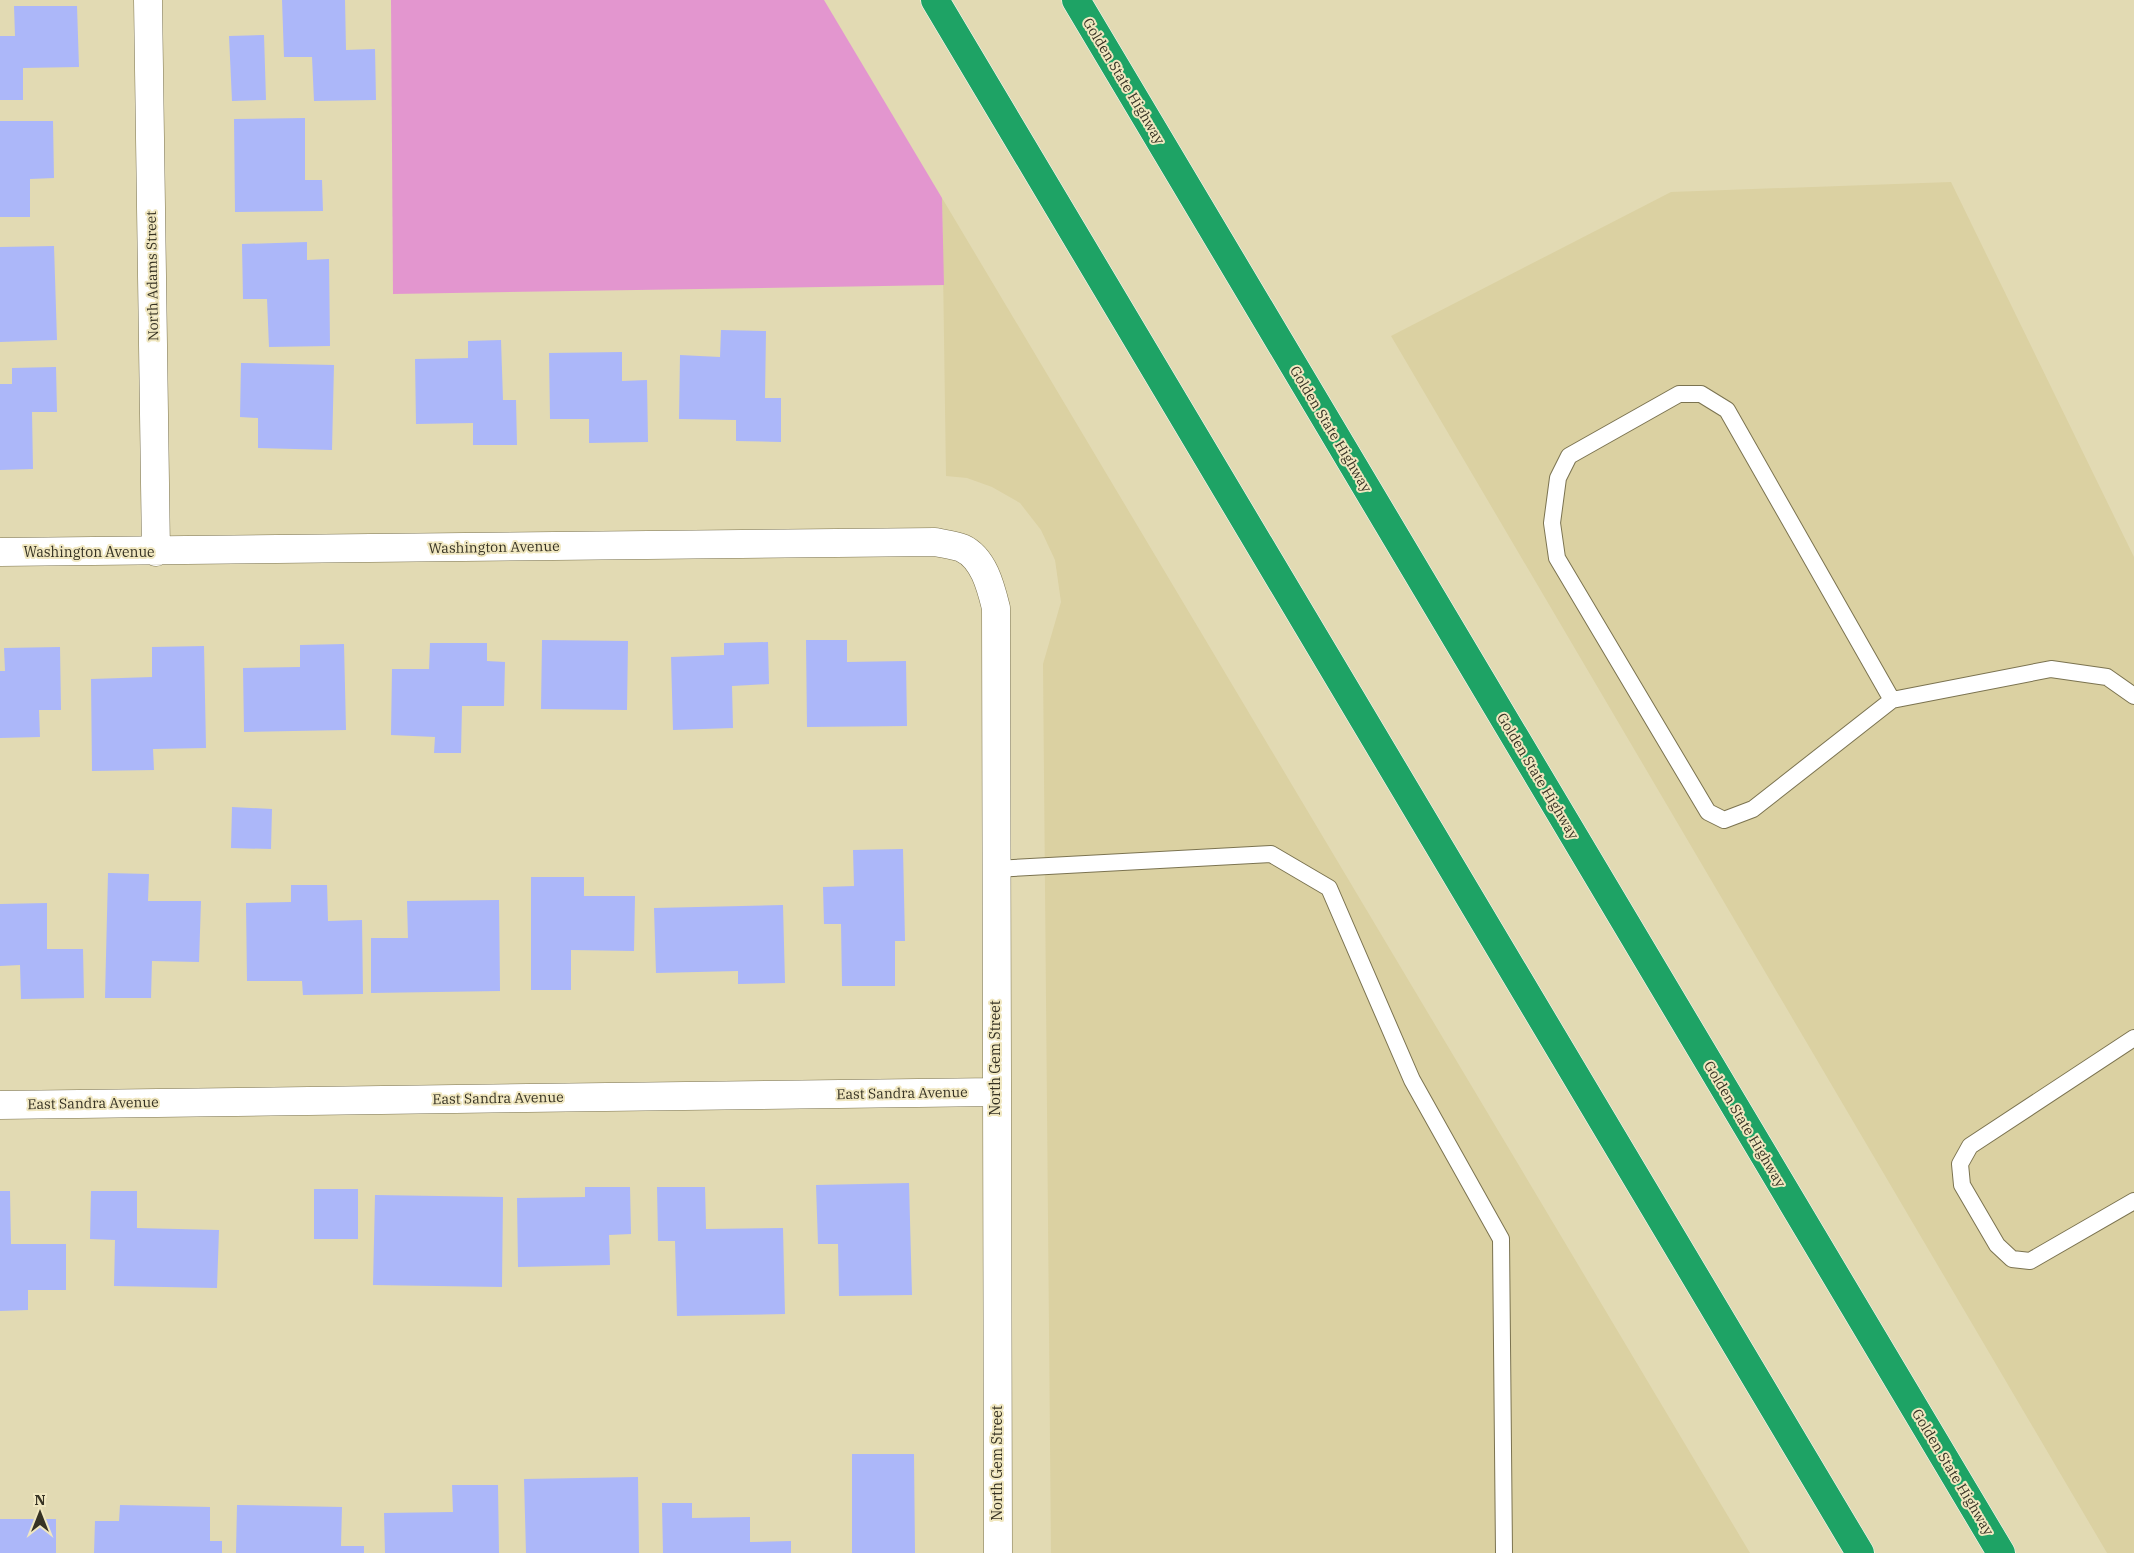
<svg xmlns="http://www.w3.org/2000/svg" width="2134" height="1553" font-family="'IBM Plex Serif',serif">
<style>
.built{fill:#dbd1a2}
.water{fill:#e396cf}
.building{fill:#acb7f9}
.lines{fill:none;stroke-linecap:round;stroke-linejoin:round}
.service-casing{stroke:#7b7350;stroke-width:18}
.minor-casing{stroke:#7b7350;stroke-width:29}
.motorway-casing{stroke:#fff;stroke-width:29}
.service{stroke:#fff;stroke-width:16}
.minor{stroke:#fff;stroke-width:28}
.motorway{stroke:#1ea365;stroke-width:28}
.labels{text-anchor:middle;stroke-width:4;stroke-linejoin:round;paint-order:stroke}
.street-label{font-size:14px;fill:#363223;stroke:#f0e7c0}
</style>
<rect width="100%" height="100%" fill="#e2dab3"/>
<path class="built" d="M1951,182l183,375v996h-27l-716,-1217 280,-144z
M942,198l808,1355h-699l-8,-889 18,-62 -6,-42 -14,-30 -21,-27 -28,-16 -25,-9 -21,-2z"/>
<path class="water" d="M391,0h433l118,198 2,87 -551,9z"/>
<path class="building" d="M282,0h63l1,50 29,-1 1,51 -62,1 -2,-44h-28z
M14,6h63l2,61 -56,1v32h-23v-64h15z
M264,35l2,65 -34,1 -3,-65z
M305,118v62h17l1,31 -88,1 -1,-93z
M0,121h53l1,57 -24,1v38h-30z
M307,242v18l22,-1 1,87 -61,1 -2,-48h-24l-1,-55z
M54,246l3,94 -57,2v-95z
M721,330l45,1 -1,67h16v44l-45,-1v-21l-57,-1 1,-64 40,2z
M501,340l2,60h13l1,45h-44v-22l-57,1 -1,-65 53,-1v-17z
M622,352v29l25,-1 1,62 -59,1v-24h-39l-1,-66z
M241,363l93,2 -2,85 -74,-2v-30l-18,-1z
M56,367l1,45h-25l1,57 -33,1v-86h12v-16z
M542,640l86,1 -1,69 -86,-1z
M806,640h41v22l59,-1 1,65 -100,1z
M768,642l1,42 -37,2 1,42 -60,2 -2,-73 53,-2v-12z
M430,643h57v18l18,1 -1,44h-42l-1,47h-27l1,-16 -44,-2 1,-66h37z
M344,644l2,86 -102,2 -1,-64 57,-1v-22z
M204,646l2,102 -53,1 1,21 -62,1 -1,-92 61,-2v-30z
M60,647l1,63h-22l1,27 -40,1v-67h5l-1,-23z
M232,807l40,2 -1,40 -40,-1z
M903,849l2,92h-10v45h-53l-1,-62h-17l-1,-37 31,-1 -1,-36z
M108,873l41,1 -1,27h53l-2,61 -47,-1 -1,37h-46z
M531,877h53v19h51l-1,55 -63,-1v40h-40z
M291,885h36l1,36 34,-1 1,74 -60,1 -1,-14h-55l-1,-78 45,-1z
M499,900l1,91 -129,2v-55h37l-1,-37z
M47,903v46h36l1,49 -63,1 -1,-34 -20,1v-62z
M783,905l2,78 -47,1v-13l-82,2 -2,-65z
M909,1183l3,112 -73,1 -1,-52h-20l-2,-59z
M585,1187h45l1,47 -22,1 1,30 -92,2 -1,-69 68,-1z
M657,1187h48l1,42 77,-1 2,86 -108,2 -2,-75h-17z
M314,1189h44v50h-44z
M0,1191h10l1,53h55v46h-38v20l-28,1z
M91,1191h46v37l82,2 -2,58 -103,-2 1,-46 -25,-1z
M375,1195l128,2 -1,90 -129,-2z
M852,1454h62l1,99h-63z
M638,1477l1,76h-113l-2,-74z
M452,1485h46l1,68h-114l-1,-40 69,-1z
M662,1503h30v15l58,-1v25l41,-1v12h-128z
M120,1505l90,2v34h12v12h-128l1,-32h24z
M237,1505l105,2 -1,39h23v7h-128z
M0,1519h56v34h-56z"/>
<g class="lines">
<g class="service-casing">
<path id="service" d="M1892,700l-165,-290 -26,-16h-22l-110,62 -11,22 -6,45 5,35 151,254 16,8 29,-11 139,-109 159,-31 56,8 27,19
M995,869l276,-15 58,34 83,192 89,159 3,314
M2134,1038l-164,108 -10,18 2,21 35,60 15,14 18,2 104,-60"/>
</g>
<g class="minor-casing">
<path id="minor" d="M148,0l8,552
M0,552l935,-10c9,2 19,3 27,6 22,10 29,40 34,60l2,945
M0,1105l995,-13"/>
</g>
<g class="motorway-casing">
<path id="motorway" d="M935,0l925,1553
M1076,0l925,1553"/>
</g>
<use href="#service" class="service"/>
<use href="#minor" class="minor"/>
<use href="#motorway" class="motorway"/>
</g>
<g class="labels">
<g class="street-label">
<text transform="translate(1124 81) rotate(59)" y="5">Golden State Highway</text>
<text transform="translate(152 276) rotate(-91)" y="5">North Adams Street</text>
<text transform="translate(1331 429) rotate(59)" y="5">Golden State Highway</text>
<text transform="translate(494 547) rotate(-1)" y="5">Washington Avenue</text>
<text x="89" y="557">Washington Avenue</text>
<text transform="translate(1538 776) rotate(59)" y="5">Golden State Highway</text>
<text transform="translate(995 1058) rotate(-90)" y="5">North Gem Street</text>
<text transform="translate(902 1093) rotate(-1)" y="5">East Sandra Avenue</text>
<text transform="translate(498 1098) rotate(-1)" y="5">East Sandra Avenue</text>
<text transform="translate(93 1103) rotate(-1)" y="5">East Sandra Avenue</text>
<text transform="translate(1745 1124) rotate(59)" y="5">Golden State Highway</text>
<text transform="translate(997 1463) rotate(-90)" y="5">North Gem Street</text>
<text transform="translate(1953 1472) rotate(59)" y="5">Golden State Highway</text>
</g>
</g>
<g transform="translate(40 1513)" stroke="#f0e7c0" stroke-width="4" paint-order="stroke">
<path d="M0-4L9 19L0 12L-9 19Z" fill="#363223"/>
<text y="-8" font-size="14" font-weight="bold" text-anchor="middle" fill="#363223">N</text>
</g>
</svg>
